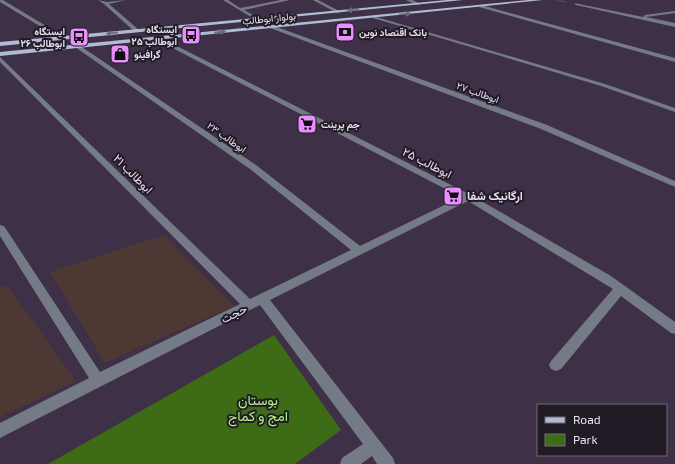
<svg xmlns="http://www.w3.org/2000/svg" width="675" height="464" font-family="'Exo 2',Vazirmatn,sans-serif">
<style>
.education{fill:#4d3834}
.green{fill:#3e6c16}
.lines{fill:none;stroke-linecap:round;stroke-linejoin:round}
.path{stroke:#978c9f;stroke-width:1.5;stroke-dasharray:0.5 1.5;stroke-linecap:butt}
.minor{fill:#747a86;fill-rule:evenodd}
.major{fill:#b0bcd5;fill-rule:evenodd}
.oneway{fill:#686c7e}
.labels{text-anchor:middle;stroke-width:4;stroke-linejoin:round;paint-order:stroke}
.far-street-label{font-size:10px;fill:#e8e0ef;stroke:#211b26}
.far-poi-label{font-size:10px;font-weight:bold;fill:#e8e0ef;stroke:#211b26;text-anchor:start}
.street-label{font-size:12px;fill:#e8e0ef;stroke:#211b26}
.poi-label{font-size:12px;font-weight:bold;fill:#e8e0ef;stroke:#211b26;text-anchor:start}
.near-park-label{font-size:14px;fill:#aff184;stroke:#211b26}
</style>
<rect width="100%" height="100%" fill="#3e3047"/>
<path class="education" d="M164,235l70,71 -129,57 -55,-91z
M7,285l69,96 -76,36v-130z"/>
<path class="green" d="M274,335l67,95 -46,34h-247z"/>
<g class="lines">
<path class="path" d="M556,0l10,2"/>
<path class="minor" d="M0,0h3l63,38 -5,1 -61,-37z
M98,0l9,2 19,-2 -17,4 30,26v2h-4l-31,-28z
M223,0h5l12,8 41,-8h9l-46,10 14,8 -2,2z
M313,0h5l23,12 -4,1z
M406,0h6l9,4 -4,1z
M574,3l69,14 2,-2 30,-4v2l-29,4 29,6v4l-99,-22z
M481,5l194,53v4l-196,-55z
M373,16l232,68 70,24v4l-74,-26 -228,-68z
M270,26h4l273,99 128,56v6l-134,-58 -271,-101z
M155,37h4l312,158 140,81 64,46v12l-4,-1 -50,-37 -60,73 -5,2 -5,-2 -2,-4 2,-4 62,-72 -145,-88 -198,99 123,158 2,6h-18l-5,-8 -11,8h-21l2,-6 21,-14 -103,-139 -260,133v-15l89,-45 -89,-142v-11l4,1 96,146 140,-68 -240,-242v-5l250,242 101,-49 -101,-81 -175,-122v-2h4l177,120 104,81 101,-49 -306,-158z"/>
<path class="major" d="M447,0h16l-463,46v-4z
M528,0h15l-543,56v-4z"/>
</g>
<defs><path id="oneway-solid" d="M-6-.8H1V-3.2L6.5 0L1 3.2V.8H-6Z"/></defs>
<g class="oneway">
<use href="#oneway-solid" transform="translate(353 10) rotate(175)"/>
<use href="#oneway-solid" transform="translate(405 14) rotate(-5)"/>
<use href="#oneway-solid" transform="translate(220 32) rotate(-6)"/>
<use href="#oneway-solid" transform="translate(112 33) rotate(174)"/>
</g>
<defs>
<g id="bank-square" transform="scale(1)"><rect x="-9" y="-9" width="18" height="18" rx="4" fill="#e98efe" stroke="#211b26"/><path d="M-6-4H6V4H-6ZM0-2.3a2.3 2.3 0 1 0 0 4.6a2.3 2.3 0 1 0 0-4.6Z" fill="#111"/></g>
<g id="bus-square" transform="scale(1)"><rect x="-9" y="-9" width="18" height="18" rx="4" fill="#e98efe" stroke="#211b26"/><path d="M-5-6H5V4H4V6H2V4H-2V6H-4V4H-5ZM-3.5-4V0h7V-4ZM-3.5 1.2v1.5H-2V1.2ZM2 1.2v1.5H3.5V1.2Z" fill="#111"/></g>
<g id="shop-square" transform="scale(1)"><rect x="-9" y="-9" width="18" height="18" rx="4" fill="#e98efe" stroke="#211b26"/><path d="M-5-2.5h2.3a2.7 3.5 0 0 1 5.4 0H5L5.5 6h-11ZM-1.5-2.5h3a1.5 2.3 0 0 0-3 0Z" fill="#111"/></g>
<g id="supermarket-square" transform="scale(1)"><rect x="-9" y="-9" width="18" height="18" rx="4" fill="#e98efe" stroke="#211b26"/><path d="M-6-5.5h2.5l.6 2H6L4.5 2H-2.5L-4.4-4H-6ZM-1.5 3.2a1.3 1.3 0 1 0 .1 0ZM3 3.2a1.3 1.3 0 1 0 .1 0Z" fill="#111"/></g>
</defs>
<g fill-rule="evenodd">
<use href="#bank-square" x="345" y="32"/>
<use href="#bus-square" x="191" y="35"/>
<use href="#bus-square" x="79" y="37"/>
<use href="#shop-square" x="120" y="54"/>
<use href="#supermarket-square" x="307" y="124"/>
<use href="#supermarket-square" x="453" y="196"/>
</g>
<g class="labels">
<g class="far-street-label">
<text transform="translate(269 18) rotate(-6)" y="4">بولوار ابوطالب</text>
<text transform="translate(478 92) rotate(20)" y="4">ابوطالب ۲۷</text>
<text transform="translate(227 137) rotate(35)" y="4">ابوطالب ۲۳</text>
</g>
<g class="far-poi-label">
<text x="177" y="33" text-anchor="end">ایستگاه<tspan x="177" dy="12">ابوطالب ۲۵</tspan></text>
<text x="65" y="35" text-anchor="end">ایستگاه<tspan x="65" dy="12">ابوطالب ۲۶</tspan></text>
<text x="359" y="36">بانک اقتصاد نوین</text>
<text x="134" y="58">گرافینو</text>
<text x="321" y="128">جم پرینت</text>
</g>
<g class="street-label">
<text transform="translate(427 163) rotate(27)" y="4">ابوطالب ۲۵</text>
<text transform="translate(133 174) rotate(45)" y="4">ابوطالب ۲۱</text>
<text transform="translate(234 314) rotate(-26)" y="4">حجت</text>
</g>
<g class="poi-label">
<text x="467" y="200">ارگانیک شفا</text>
</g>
<g class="near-park-label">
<text x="258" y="405">بوستان<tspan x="258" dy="16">امج و کماج</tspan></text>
</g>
</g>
<rect x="537" y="404" width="130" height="52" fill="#211b26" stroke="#716a76"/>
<rect x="545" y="417" width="20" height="6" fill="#b0bcd5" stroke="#716a76"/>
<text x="573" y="424" font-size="12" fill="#e8e0ef">Road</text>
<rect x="545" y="434" width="20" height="12" fill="#3e6c16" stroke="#716a76"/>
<text x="573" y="444" font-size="12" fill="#e8e0ef">Park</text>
</svg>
